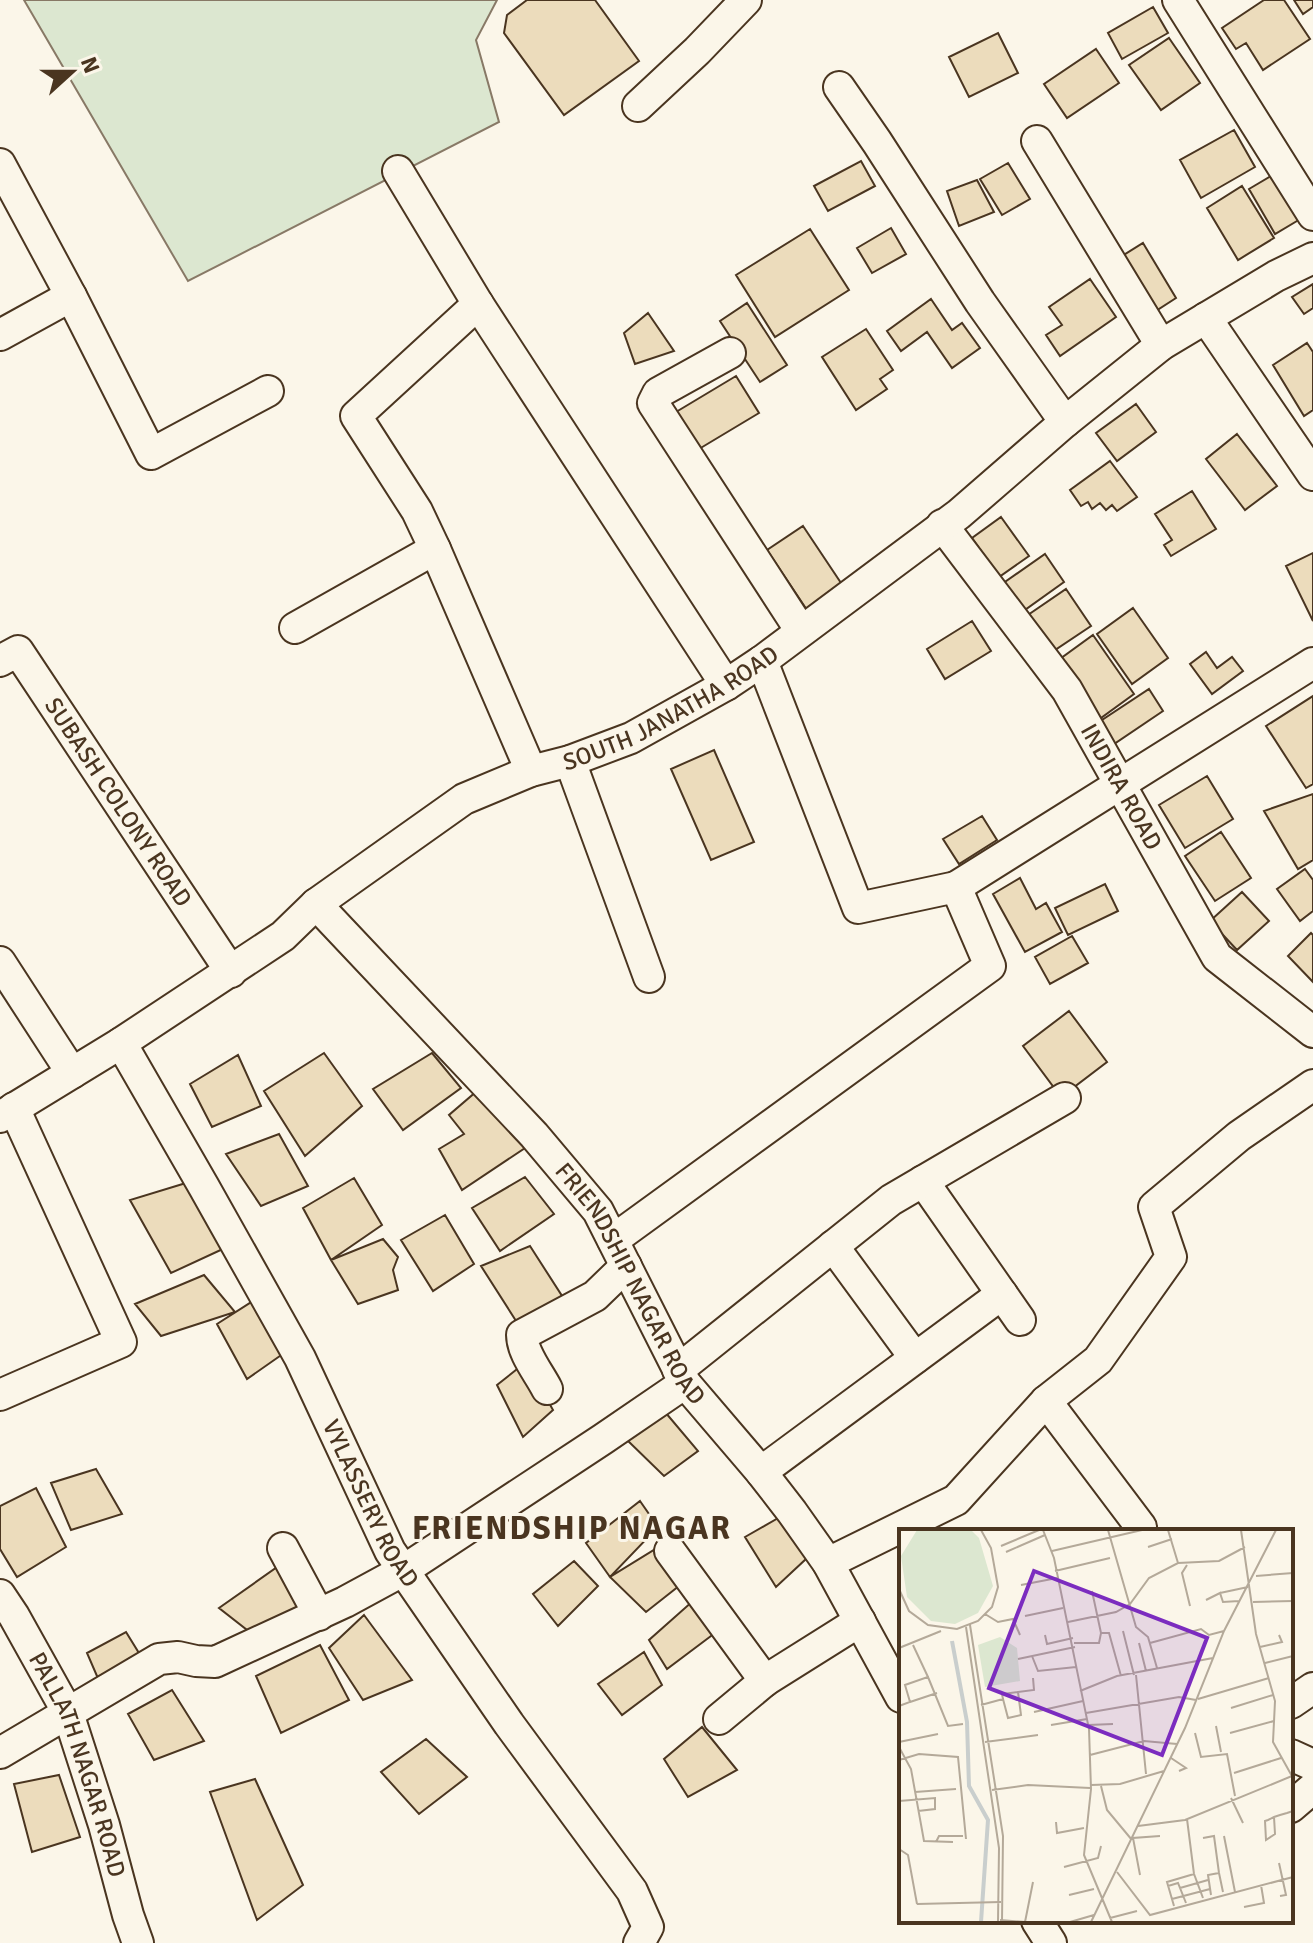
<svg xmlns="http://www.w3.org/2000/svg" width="1313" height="1943" font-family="Signika,sans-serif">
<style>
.green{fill:#dce7d0;stroke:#887966;stroke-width:2}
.building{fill:#ecdcbc;stroke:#4a3520;stroke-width:2}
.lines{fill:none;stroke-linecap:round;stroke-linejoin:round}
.minor-casing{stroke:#4a3520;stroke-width:34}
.minor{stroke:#fbf6e9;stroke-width:30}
.labels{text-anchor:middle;stroke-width:6;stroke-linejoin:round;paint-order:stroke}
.street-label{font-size:24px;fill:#4a3520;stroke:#fbf6e9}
.district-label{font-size:32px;font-weight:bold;letter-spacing:2px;fill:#4a3520;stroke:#fbf6e9}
.inset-river{fill:none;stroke:#c9cecd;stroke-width:4}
.inset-road{fill:none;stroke:#b4a999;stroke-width:2}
.view{fill:#7b2cbf;fill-opacity:0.15;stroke:#7b2cbf;stroke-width:4}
.inset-edge{fill:none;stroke:#4a3520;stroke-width:4}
</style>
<rect width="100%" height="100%" fill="#fbf6e9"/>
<path class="green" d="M24,0h473l-21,40 23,82 -311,159z"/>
<path class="building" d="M527,0h68l44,61 -75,54 -60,-82 3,-18z
M1264,0h20l26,39 -47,31 -17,-27 -10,6 -14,-21z
M1294,0h19v7l-10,7z
M1153,7l15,26 -46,26 -14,-26z
M998,33l20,40 -49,24 -20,-40z
M1169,38l31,45 -39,27 -32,-45z
M1096,49l23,34 -52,35 -23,-34z
M1234,130l21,37 -54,31 -21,-38z
M861,161l14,25 -47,25 -14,-25z
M1008,163l22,36 -28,16 -22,-36z
M1276,173l26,45 -27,16 -26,-45z
M977,180l17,32 -35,14 -12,-35z
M1242,186l32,52 -36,22 -31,-52z
M891,228l15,26 -34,19 -15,-25z
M810,229l39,61 -74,47 -39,-62z
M1143,243l33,55 -28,18 -34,-55z
M1090,279l26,38 -56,39 -14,-21 16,-10 -13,-18z
M1313,284v24l-9,6 -12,-17z
M931,299l21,31 10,-7 18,25 -28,20 -25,-36 -26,19 -14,-20z
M747,303l40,62 -27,17 -40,-61z
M648,313l26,38 -39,13 -11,-31z
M866,329l27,41 -13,9 7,10 -31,21 -34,-53z
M1307,343l6,9v58l-9,6 -31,-51z
M736,376l23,37 -65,39 -23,-37z
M1136,404l20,28 -39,29 -21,-28z
M1237,434l40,52 -32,24 -39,-51z
M1110,461l27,36 -20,14 -5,-6 -6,5 -6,-7 -8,6 -4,-7 -7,4 -11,-16z
M1192,491l24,38 -45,27 -7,-11 8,-5 -17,-26z
M1001,517l28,39 -30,21 -27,-39z
M803,526l44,66 -36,24 -44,-66z
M1313,553v68l-27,-55z
M1045,554l19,28 -42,30 -20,-28z
M1066,589l25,37 -42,28 -24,-37z
M1133,608l35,50 -36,26 -35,-50z
M972,621l19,30 -46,28 -18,-30z
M1093,635l41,59 -40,29 -41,-59z
M1206,652l11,16 15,-11 11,14 -31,23 -22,-30z
M1149,689l14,22 -49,33 -15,-22z
M1313,696v88l-7,4 -40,-62z
M714,750l40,92 -43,18 -40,-91z
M1207,776l26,43 -48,29 -26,-43z
M1313,794v66l-15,9 -34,-58z
M982,816l15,24 -38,24 -16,-25z
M1221,832l30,46 -36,23 -30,-45z
M1305,869l8,11v31l-13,10 -23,-32z
M1020,878l16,31 10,-6 16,29 -37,20 -32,-58z
M1105,884l13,27 -50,24 -13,-27z
M1242,892l27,29 -32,29 -27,-29z
M1311,933l2,2v47l-25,-26z
M1072,936l16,27 -38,21 -15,-27z
M1069,1011l38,51 -46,35 -38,-51z
M324,1053l38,53 -57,50 -41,-65z
M432,1053l29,35 -58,42 -30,-41z
M238,1055l23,51 -49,21 -22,-43z
M477,1091l48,57 -63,42 -23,-41 25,-15 -15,-19z
M279,1134l29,52 -47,20 -35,-52z
M525,1177l29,37 -54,37 -28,-43z
M354,1178l28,47 -51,35 -28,-52z
M186,1183l39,65 -54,25 -41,-73z
M445,1215l29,49 -41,27 -32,-51z
M383,1239l15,18 -5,13 5,20 -40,14 -27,-44z
M530,1246l34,53 -46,25 -37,-58z
M204,1275l31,37 -74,24 -26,-32z
M256,1299l31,52 -40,28 -30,-55z
M526,1362l27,48 -30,27 -26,-52z
M660,1406l38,45 -34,25 -39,-38z
M96,1469l26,45 -51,16 -20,-47z
M36,1488l30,59 -49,30 -17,-28v-43z
M640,1501l18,26 -48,50 -24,-34z
M780,1517l27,41 -31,29 -31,-50z
M662,1545l22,37 -38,30 -36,-35z
M574,1561l24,25 -40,40 -25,-32z
M280,1565l24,43 -53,25 -32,-25z
M694,1600l29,27 -56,42 -18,-29z
M364,1615l48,65 -49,20 -34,-52z
M126,1632l16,26 -42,25 -13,-30z
M320,1645l29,55 -68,33 -25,-57z
M644,1652l18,33 -40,30 -24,-31z
M172,1690l32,51 -50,19 -26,-46z
M702,1727l35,43 -49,27 -24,-38z
M426,1739l41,38 -48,37 -38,-42z
M59,1775l21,62 -48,15 -18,-68z
M255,1779l48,106 -46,35 -47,-128z"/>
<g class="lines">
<g class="minor-casing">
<g id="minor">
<path d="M1178,0l135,215"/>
<path d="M839,87l38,55 103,160 85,120"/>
<path d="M638,106l59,-55 49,-51"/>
<path d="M1037,141l124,204"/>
<path d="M0,164l71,132 80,158 117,-63"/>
<path d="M398,171l80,133 248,381"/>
<path d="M478,304l-122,112 61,95 18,38 96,222"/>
<path d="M1206,318l107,157"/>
<path d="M0,335l71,-39"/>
<path d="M730,353l-72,40 -5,10 148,228"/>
<path id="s1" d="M942,525l125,165 150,267 96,75"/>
<path d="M295,628l140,-79"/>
<path id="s2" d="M0,661l18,-10 213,321"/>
<path d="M570,761l79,216"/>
<path d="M956,887l357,-224"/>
<path id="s3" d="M316,904l218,231 64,76 87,172 76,89 31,40 36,51 73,134"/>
<path d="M0,962l72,111"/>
<path id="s4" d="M121,1043l83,144 96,171 90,193 119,173 123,167 16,36 -9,16"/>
<path id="s5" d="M0,1117l121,-74 162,-107 33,-32 148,-105 67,-28 39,-10 61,-23 95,-53 36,-24 197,-147 106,-92 96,-77 115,-69 37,-18"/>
<path d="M923,1181l97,139"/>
<path d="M613,1240l377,-274 -34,-79 -98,21 -96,-247"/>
<path d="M833,1246l82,112"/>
<path d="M678,1370l213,-170 174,-102"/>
<path d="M547,1389c-8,-16 -25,-36 -25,-54l73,-39 31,-30"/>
<path d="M0,1395l121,-53 -107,-234"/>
<path d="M1046,1401l95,126v4"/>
<path d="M761,1472l241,-178"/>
<path d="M283,1548l36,67"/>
<path d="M670,1551l95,130"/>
<path d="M828,1563l128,-63 90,-99 52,-41 73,-103 -17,-50 85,-71 74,-51"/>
<path id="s6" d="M0,1595l14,21 54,97 36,112 24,90 10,28"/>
<path d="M1291,1703l22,-15"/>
<path d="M719,1719l47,-39 94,-59"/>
<path d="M0,1753l159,-94 19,-2 18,4 19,1 130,-60 59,-32 199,-131 82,-56"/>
<path d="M1291,1755l22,10"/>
<path d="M1291,1807l22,-19"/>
<path d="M1037,1921l14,22"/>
</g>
</g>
<use href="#minor" class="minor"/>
</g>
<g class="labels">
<g class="street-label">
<text dy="8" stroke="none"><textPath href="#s5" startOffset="790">SOUTH JANATHA ROAD</textPath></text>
<text dy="8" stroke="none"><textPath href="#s1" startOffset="318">INDIRA ROAD</textPath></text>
<text dy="8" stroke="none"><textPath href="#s2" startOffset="202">SUBASH COLONY ROAD</textPath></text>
<text dy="8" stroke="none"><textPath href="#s3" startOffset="496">FRIENDSHIP NAGAR ROAD</textPath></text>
<text dy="8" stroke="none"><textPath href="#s4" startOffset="524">VYLASSERY ROAD</textPath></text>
<text dy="8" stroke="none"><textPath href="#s6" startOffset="188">PALLATH NAGAR ROAD</textPath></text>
</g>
<g class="district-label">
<text x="572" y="1539">FRIENDSHIP NAGAR</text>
</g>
</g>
<g transform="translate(899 1529)">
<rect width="394" height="394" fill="#fbf6e9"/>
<path d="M18,1h54l8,8 14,48 -15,27 -23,11 -24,-3 -24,-24 -6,-41zM101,108l17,11 3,33 -35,6 -7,-42z" fill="#dce7d0"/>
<path class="inset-river" d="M53,112l15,81 2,64 19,34 -7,102"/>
<path class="inset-road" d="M144,1l11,28 35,171 2,60 -7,66 28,67M209,1l28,97 12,10 9,31M269,1l10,33M342,1l15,104 19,67 -2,41 20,36M102,17l38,-16M249,18l24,-8M153,22l90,-21M107,23l39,-17M288,36l-5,8 8,33M156,42l55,-13M357,47l37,-3M122,56l36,-7M0,60l10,22 19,14 29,4 21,-8 14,-14 6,-20 -7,-39 -10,-18M193,62l9,42M321,64l28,-6M307,71l14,-7 3,9 16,-1M354,73l40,-1M86,85l13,8 15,-3 7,16M126,87l38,-8M169,93l48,-10 14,-8 19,-26 29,-15 41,-2 26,-14M71,96l33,211 -1,86M67,98l33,221 -1,74M224,102l11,44M146,106l2,9 26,-6M175,114h25l2,-10h8l12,43M240,114l7,28M251,114l51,-14 8,6 15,-4M361,118l22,-5 -3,-7M0,119l42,-17M133,127l6,15 38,-4M119,130l57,-12M366,134l28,-7M237,146l10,99M29,148l20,49 15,-2M181,162l37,-15 96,-18M104,170l5,19 13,-3 -3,-23M299,170l71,-21M11,173l27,-9M82,176l22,-6 -1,-5 32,-4 -1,-12M0,177l11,-4 -5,-17 23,-8 -15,-32M332,179l42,-13M135,183l49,-11M187,184l93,-16 17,3M152,196l36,-6M189,196l25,-1M317,197l5,26M296,204l6,24 26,-3 8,42M331,204l44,-12M0,213l39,-8M86,213l53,-7M0,218l12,22 13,72 29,1M191,226l54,-14 33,3M272,229l15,10 -7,3M0,231l20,-6 39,3 8,82M335,244l47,-15M192,256l29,-1 44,-13M202,257l6,24 25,30M93,261l36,-5 62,3M16,263l41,-3M332,269l12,25M0,272l36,-3v11l-17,2M375,288l1,17 -9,6 -1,-19 3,-1 6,-3 6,-2 7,-2 6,-2M288,290l7,55M157,293l1,11 27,-5M239,297l47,-6 107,-44M325,307l11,56M304,309l11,-2 5,37M37,313l3,-6h24M0,320l9,6 9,49M380,334l7,32 -6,1M165,338l34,-9 3,-12M218,343l33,43 143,-38M241,346l-7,-37 27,-2M269,357l10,-3 8,20M281,359l28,-8M170,366l25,-6M312,366l-3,-20 11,-2 4,19M273,370l38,-10M18,375l84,-2M275,377l-7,-24 27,-8 9,24M345,378l20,-4 -3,-18M211,389l27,-7M101,391l26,2M126,393l8,-40M171,393l24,-7M192,393l94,-194 39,-97 52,-101"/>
<path class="view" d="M135,42l173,67 -45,117 -173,-67z"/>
<rect width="394" height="394" class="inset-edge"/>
</g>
<g transform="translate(72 72) rotate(69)" stroke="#fbf6e9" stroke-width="6" paint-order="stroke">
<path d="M0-6L14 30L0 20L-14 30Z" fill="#4a3520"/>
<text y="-12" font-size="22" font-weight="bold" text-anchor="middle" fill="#4a3520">N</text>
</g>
</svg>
